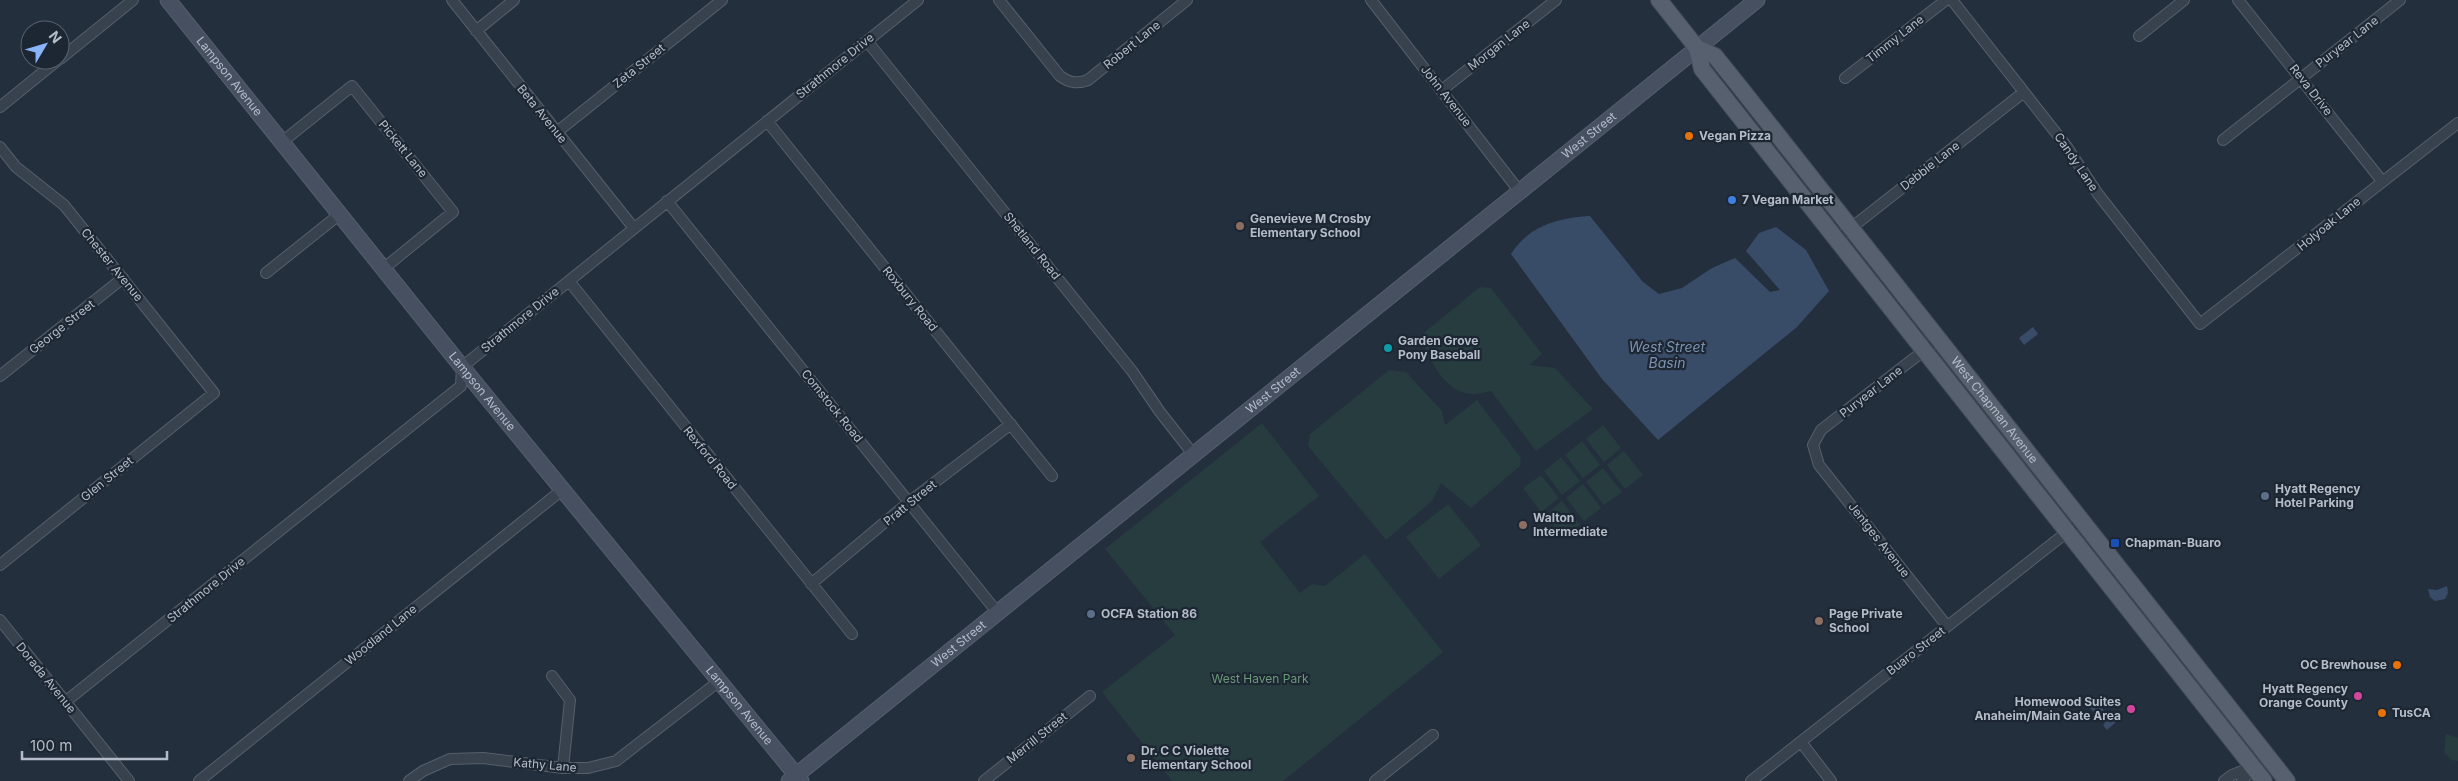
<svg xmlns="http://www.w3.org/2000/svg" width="2458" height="781" font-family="Inter,sans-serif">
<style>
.green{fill:#263c3f}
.water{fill:#394c67}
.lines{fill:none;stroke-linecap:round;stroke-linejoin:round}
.street-casing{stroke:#565f6c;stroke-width:12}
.secondary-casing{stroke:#565f6c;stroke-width:17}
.primary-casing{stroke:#414a57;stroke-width:18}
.street{stroke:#38414e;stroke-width:10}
.secondary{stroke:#465061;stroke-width:15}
.primary{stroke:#56606e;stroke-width:16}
.food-dot{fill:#e8710a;stroke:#1d2633;stroke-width:2}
.shop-dot{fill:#3f7fe0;stroke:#1d2633;stroke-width:2}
.education-dot{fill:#8d6e63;stroke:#1d2633;stroke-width:2}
.culture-dot{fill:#0f9aa8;stroke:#1d2633;stroke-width:2}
.service-dot{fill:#5c6f8a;stroke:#1d2633;stroke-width:2}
.transit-dot{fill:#1a4fb4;stroke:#1d2633;stroke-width:2}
.hotel-dot{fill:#d1479c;stroke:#1d2633;stroke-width:2}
.labels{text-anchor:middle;stroke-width:4.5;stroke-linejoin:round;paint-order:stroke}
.street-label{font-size:12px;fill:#b4bcc9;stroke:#1d2633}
.poi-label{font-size:12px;font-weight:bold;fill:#b4bcc9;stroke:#1d2633;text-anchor:start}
.park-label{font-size:12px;fill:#6b9a76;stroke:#1d2633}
.water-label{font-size:14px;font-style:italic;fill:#7c92b1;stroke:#1d2633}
</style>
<rect width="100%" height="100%" fill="#242f3e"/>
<path class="green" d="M1480,287l11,1 51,66 -13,11 26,3 38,41 -57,42 -45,-60c-6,1 -13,4 -19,3 -28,-1 -43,-36 -52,-58z
M1389,370l17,2 36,39 3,14 32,-25 44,58 -1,8 -49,42 -30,-25 -9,18 -46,39 -78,-94 2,-12z
M1262,423l57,73 -59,46 40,51 12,-9 13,2 40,-32 78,98 -160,129h-111l-70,-89 73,-57 -70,-86z
M1603,425l18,23 -17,14 -18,-23z
M1582,441l18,24 -17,13 -18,-23z
M1624,451l19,24 -18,14 -18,-24z
M1561,457l19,24 -18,14 -18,-24z
M1603,468l19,24 -18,13 -18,-23z
M1541,475l18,23 -18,14 -18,-24z
M1583,484l18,24 -17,13 -18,-23z
M1562,501l18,24 -17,13 -18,-23z
M1448,504l33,41 -42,34 -33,-42z
M2446,734l12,4v23l-7,-1 -7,-8z"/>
<path class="water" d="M1590,216l53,66 16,12 23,-6 30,-20 23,-10 35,34 10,-2 -34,-39 13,-18 17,-6 30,23 23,41 -32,36 -139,113 -56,-61 -91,-125c18,-28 46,-36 79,-38z
M2033,327l5,7 -14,11 -5,-7z
M2447,586l1,7 -3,6 -10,2 -5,-4 -2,-8 9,1z
M2096,696l4,5 -2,2 8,10 2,-1 9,9 -10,9 -4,-5 2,-2 -19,-19z"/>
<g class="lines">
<g class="street-casing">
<path id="street" d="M452,0l181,227
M999,0l61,76c10,7 17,8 28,4l99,-80
M1371,0l149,192
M1952,0l115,147 31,47 102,130 258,-201
M2238,0l144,181
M476,31l38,-31
M2139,36l45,-36
M867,41l265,330 28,41 33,42
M60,59l73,-59
M1845,78l101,-78
M1442,90l114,-90
M0,107l58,-47
M767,121l285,355
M557,132l165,-132
M2223,140l177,-140
M282,142l70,-56 101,126 -70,57
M0,147l16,20 48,38 150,188 -214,172
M667,201l330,411
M1837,239l187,-147
M266,273l74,-59
M569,281l283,353
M1939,339l-118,91 -8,15 6,20 128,161
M0,376l123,-98
M811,584l98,-82 102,-78
M0,620l129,161
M552,676l18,24 -7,68
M65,702l396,-316 1,-19 456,-367
M1801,742l30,39
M199,781l363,-291
M409,781l14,-10 27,-12 33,-1 80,10h25l28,-7 102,-79
M984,781l106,-85
M1375,781l58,-46
M1751,781l330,-260
M2224,781l8,-6 20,-8
M2242,781l14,-17"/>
</g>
<g class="secondary-casing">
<g id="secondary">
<path id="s1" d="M168,0l294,367 339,414"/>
<path id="s2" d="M789,781l968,-781"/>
</g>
</g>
<g class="primary-casing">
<g id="primary">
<path id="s3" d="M1659,0l38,48 18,8 28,35 544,690"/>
<path d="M1697,48l5,21 562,712"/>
</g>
</g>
<use href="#street" class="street"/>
<use href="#secondary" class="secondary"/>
<use href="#primary" class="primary"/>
</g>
<g class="food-dot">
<circle cx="1689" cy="136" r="5"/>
<circle cx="2397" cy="665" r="5"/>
<circle cx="2382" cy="713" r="5"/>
</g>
<circle class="shop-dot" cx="1732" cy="200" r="5"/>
<g class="education-dot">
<circle cx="1240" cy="226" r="5"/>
<circle cx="1523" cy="525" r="5"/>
<circle cx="1819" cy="621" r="5"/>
<circle cx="1131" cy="758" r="5"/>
</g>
<circle class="culture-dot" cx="1388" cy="348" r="5"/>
<g class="service-dot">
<circle cx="2265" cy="496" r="5"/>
<circle cx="1091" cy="614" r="5"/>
</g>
<rect class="transit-dot" x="2110" y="538" width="10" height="10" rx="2.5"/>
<g class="hotel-dot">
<circle cx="2358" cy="696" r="5"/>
<circle cx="2131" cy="709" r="5"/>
</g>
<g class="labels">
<g class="street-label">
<text transform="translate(1895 39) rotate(-38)" y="4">Timmy Lane</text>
<text transform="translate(2347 42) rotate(-38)" y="4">Puryear Lane</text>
<text transform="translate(1132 45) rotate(-39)" y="4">Robert Lane</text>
<text transform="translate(1499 45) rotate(-38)" y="4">Morgan Lane</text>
<text transform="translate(639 66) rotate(-39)" y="4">Zeta Street</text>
<text transform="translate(835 66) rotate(-39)" y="4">Strathmore Drive</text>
<text dy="4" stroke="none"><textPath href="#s1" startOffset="98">Lampson Avenue</textPath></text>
<text transform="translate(2311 90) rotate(52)" y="4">Reva Drive</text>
<text transform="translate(1446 96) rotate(52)" y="4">John Avenue</text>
<text transform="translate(542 114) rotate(51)" y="4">Beta Avenue</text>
<text dy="4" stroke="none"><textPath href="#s2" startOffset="1028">West Street</textPath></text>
<text transform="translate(403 149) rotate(51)" y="4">Pickett Lane</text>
<text transform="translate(2076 162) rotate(56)" y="4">Candy Lane</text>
<text transform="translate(1930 166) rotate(-38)" y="4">Debbie Lane</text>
<text transform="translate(2329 224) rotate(-39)" y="4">Holyoak Lane</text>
<text transform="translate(1032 246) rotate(51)" y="4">Shetland Road</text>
<text transform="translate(112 265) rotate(51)" y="4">Chester Avenue</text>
<text transform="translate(910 299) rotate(51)" y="4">Roxbury Road</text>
<text transform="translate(520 320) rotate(-39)" y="4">Strathmore Drive</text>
<text transform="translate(62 327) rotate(-38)" y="4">George Street</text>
<text dy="4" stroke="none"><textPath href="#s2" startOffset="622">West Street</textPath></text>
<text dy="4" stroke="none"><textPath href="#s1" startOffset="502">Lampson Avenue</textPath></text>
<text transform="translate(1871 392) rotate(-38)" y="4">Puryear Lane</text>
<text transform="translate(832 406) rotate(51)" y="4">Comstock Road</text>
<text dy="4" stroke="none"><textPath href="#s3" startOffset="532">West Chapman Avenue</textPath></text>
<text transform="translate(710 458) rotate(51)" y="4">Rexford Road</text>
<text transform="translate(107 479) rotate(-39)" y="4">Glen Street</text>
<text transform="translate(910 503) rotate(-39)" y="4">Pratt Street</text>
<text transform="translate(1879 540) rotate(52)" y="4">Jentges Avenue</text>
<text transform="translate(206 590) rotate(-39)" y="4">Strathmore Drive</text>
<text transform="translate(381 635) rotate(-39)" y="4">Woodland Lane</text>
<text dy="4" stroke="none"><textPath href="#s2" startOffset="218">West Street</textPath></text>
<text transform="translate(1916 651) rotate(-38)" y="4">Buaro Street</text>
<text transform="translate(46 678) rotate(51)" y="4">Dorada Avenue</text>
<text dy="4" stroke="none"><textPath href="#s1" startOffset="908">Lampson Avenue</textPath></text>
<text transform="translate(1037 738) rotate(-39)" y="4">Merrill Street</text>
<text transform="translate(545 765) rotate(5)" y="4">Kathy Lane</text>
</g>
<g class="poi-label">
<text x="1699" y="140">Vegan Pizza</text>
<text x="1742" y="204">7 Vegan Market</text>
<text x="1250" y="223">Genevieve M Crosby<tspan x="1250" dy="14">Elementary School</tspan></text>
<text x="1398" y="345">Garden Grove<tspan x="1398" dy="14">Pony Baseball</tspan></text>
<text x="2275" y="493">Hyatt Regency<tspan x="2275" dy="14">Hotel Parking</tspan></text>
<text x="1533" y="522">Walton<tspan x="1533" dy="14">Intermediate</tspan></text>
<text x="2125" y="547">Chapman-Buaro</text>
<text x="1101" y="618">OCFA Station 86</text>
<text x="1829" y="618">Page Private<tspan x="1829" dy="14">School</tspan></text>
<text x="2387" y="669" text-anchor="end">OC Brewhouse</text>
<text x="2348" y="693" text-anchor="end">Hyatt Regency<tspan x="2348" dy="14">Orange County</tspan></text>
<text x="2121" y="706" text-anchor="end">Homewood Suites<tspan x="2121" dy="14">Anaheim/Main Gate Area</tspan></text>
<text x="2392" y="717">TusCA</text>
<text x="1141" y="755">Dr. C C Violette<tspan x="1141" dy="14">Elementary School</tspan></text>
</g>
<g class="park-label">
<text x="1260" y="683">West Haven Park</text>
</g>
<g class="water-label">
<text x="1667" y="352">West Street<tspan x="1667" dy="16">Basin</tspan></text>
</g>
</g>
<g transform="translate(45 45) rotate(52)"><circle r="24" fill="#1d2633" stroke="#59626f"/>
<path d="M0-4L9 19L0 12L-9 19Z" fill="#8ab4f8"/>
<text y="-8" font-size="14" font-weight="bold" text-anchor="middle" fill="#b4bcc9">N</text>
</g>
<path d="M22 751v8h145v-8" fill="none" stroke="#b4bcc9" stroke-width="2.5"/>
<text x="30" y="751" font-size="15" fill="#b4bcc9" stroke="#1d2633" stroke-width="4" paint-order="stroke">100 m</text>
</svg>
